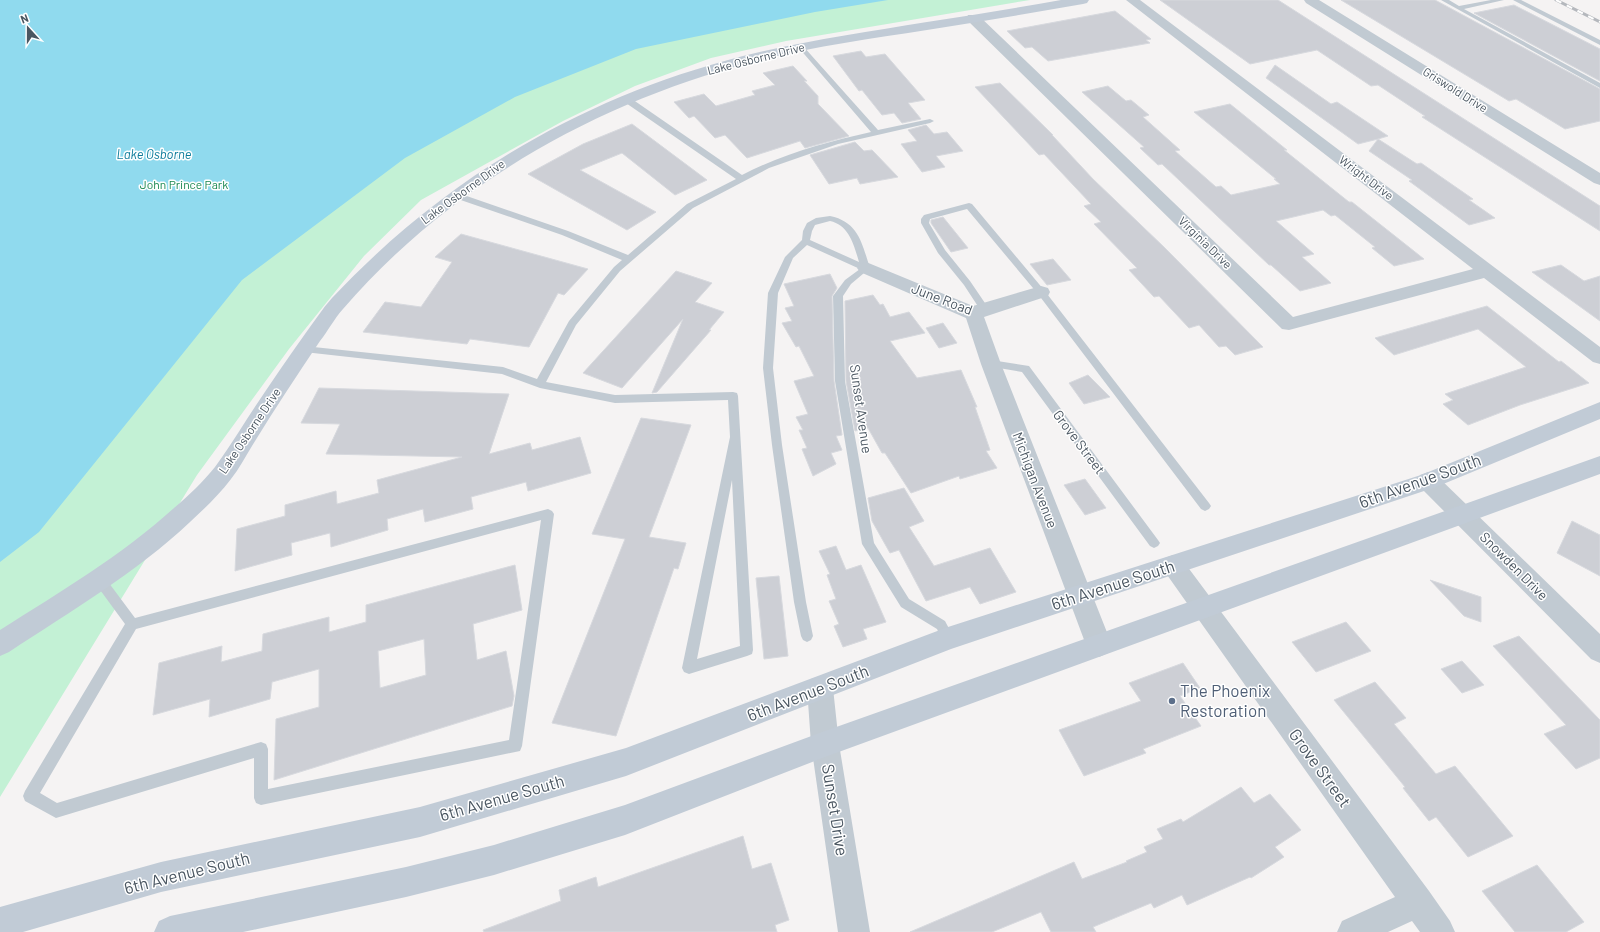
<svg xmlns="http://www.w3.org/2000/svg" width="1600" height="932" font-family="Barlow,sans-serif">
<style>
.green{fill:#c3f1d5}
.water{fill:#90daee}
.building{fill:#cdcfd5;stroke:#d7d9de;fill-rule:evenodd}
.lines{fill:none;stroke-linecap:round;stroke-linejoin:round}
.lane{fill:#c1cad2;fill-rule:evenodd}
.street{fill:#c1cad2;fill-rule:evenodd}
.secondary{fill:#c1cbd6;fill-rule:evenodd}
.rail-casing{stroke:#b5b8bd;stroke-width:3}
.rail{stroke:#fff;stroke-width:2;stroke-dasharray:6;stroke-linecap:butt}
.service-dot{fill:#5c6f8a;stroke:#fff;stroke-width:1.5}
.labels{text-anchor:middle;stroke-width:3;stroke-linejoin:round;paint-order:stroke}
.far-street-label{font-size:12px;fill:#4a5661;stroke:#fff}
.far-park-label{font-size:12px;fill:#17864f;stroke:#fff}
.far-water-label{font-size:13px;font-style:italic;fill:#0c7c9b;stroke:#fff}
.street-label{font-size:14px;fill:#4a5661;stroke:#fff}
.near-street-label{font-size:17px;fill:#4a5661;stroke:#fff}
.near-service-label{font-size:17px;fill:#4e5e75;stroke:#fff;text-anchor:start}
</style>
<rect width="100%" height="100%" fill="#f5f3f3"/>
<path class="green" d="M0,0h1030l-244,41 -75,17 -76,28 -72,35 -142,79 -57,56 -75,93 -92,126 -197,322z"/>
<path class="water" d="M0,0h888l-73,12 -179,37 -121,48 -110,61 -163,122 -203,252 -39,30z"/>
<path class="building" d="M1160,0h118l322,206v25l-178,-114 3,-1 -47,-31 -7,1 -54,-36 -67,14z
M1341,0h94l165,89v32l-35,8 -49,-30 -7,2z
M1514,5l86,44v32l-126,-68z
M1115,11l36,28 -5,1 4,3 -102,18 -16,-14 -7,1 -18,-17z
M861,51l5,6 19,-3 40,46 -17,3 13,16 -19,4 -8,-10 -12,2 -20,-25 -3,1 -26,-35z
M1275,65l56,39 6,-2 51,34 -10,3 39,25 4,-1 52,36 -4,1 26,18 -26,7 -60,-44 3,-1 -43,-29 9,-12 -20,5 -92,-66z
M793,66l14,15h-3l14,15v8l31,32 -44,12 -5,-7 -53,17 -22,-23 -10,3 -21,-22 -5,2 -15,-16 30,-8 12,12 39,-11 -3,-4 23,-6 -12,-12z
M1000,83l53,52h-1l41,44 72,69 98,99 -28,8 -9,-9 -7,1 -20,-22 -10,3 -30,-32 -5,1 -25,-27 8,-2 -43,-44 7,-2 -17,-16 7,-2 -47,-50 -5,1 -64,-68z
M1108,86l18,15 5,-1 18,15 -6,2 37,33 -5,1 41,36 5,-1 10,9 49,-11 -6,-5h2l-82,-67 36,-8 57,46h-3l65,52h3l72,57 -30,7 -22,-18 3,-1 -40,-32 -4,1 -8,-6 -47,11 38,33 -12,3 29,26 -31,8 -29,-26h-2l-107,-101 -4,1 -18,-17 4,-1 -62,-55z
M632,124l75,56 -32,15 -53,-42 -42,17 76,42 -29,18 -99,-56 55,-30z
M926,125l8,9 13,-2 16,19 -27,5 9,11 -23,5 -21,-28 16,-3 -9,-11z
M855,142l9,9 8,-1 26,27 -38,7 -3,-6 -28,6 -19,-29z
M943,217l25,31 -17,4 -20,-29v-3z
M461,234l127,35 -24,26 -6,-2 -29,54 -59,-8 -3,5 -104,-12 22,-30 36,5 31,-45 -17,-5z
M1053,259l18,21 -24,5 -17,-21z
M1561,265l23,16 16,-5v45l-68,-49z
M676,271l36,12 -17,19 29,10 -15,18h2l-54,62 -5,1 31,-74 -61,69 -39,-15z
M830,274l7,14 -5,8 2,85 8,54 -6,1 6,14 -11,3 5,11 -23,12 -11,-27 5,-1 -8,-18h4l-7,-13 12,-3 -14,-33 20,-5 -15,-30 -3,1 -14,-24 10,-2 -7,-13 9,-2 -10,-22z
M873,295l7,10 3,-1 7,13 19,-5 16,21 -35,8 27,37 44,-8 16,37h-2l15,43 -4,1 11,17 -37,11 -1,-3 -48,17 -26,-40h-3l-14,-25 -13,3 -9,-50 -1,-80z
M1487,306l72,56 2,-1 28,22 -69,22 -52,20 -25,-21 10,-4 -8,-6 81,-27 -48,-38 -84,26 -19,-17z
M943,323l14,20 -18,5 -13,-20z
M1088,375l22,22 -26,7 -15,-21z
M319,388l190,6 -20,60 41,-11 2,7 48,-13 11,36 -63,18 -2,-9 -55,15 2,12 -48,13 -2,-13 -36,10 1,11 -57,17 -1,-14 -39,10 1,12 -57,16 2,-42 48,-13v-11l51,-14 1,13 42,-11 -2,-13 85,-23 -136,-3 14,-30 -39,-1z
M641,418l50,7 -42,112 37,6 -8,26 -4,-1 -58,168 -64,-13 73,-184 -33,-5z
M1085,479l21,29 -21,7 -21,-30z
M904,488l20,33 -15,6 25,39 56,-18 26,44 -36,12 -10,-17 -44,14 -27,-51 -9,3 -18,-32 -4,-23z
M1572,521l28,14v41l-43,-23z
M836,546l10,24 15,-5 25,57 -23,7 4,10 -24,8 -9,-21 5,-2 -10,-23 7,-2 -9,-24 3,-1 -11,-23z
M515,565l7,45 -49,14 4,36 29,-9 8,45 -2,10 -238,74 2,-61 43,-12v-38l-47,13 -2,17 -61,18 1,-18 -57,16 6,-52 63,-17 -1,16 41,-11 1,-17 66,-17v15l37,-10v-17zM424,639l2,36 -46,13 -2,-37z
M779,576l9,80 -24,3 -8,-81z
M1430,580l51,17v25l-17,-6z
M1346,622l25,29 -55,21 -24,-30z
M1519,636l81,84v38l-24,11 -32,-35 22,-9 -73,-79z
M1462,661l22,24 -22,8 -21,-24z
M1183,663l17,25 -20,8 21,30 -58,23 3,4 -62,23 -25,-46 82,-29 -12,-18z
M1375,682l31,36 -12,6 42,50 19,-8 58,70 -45,21 -32,-40 -7,4 -26,-33 2,-1 -71,-87z
M1241,787l13,16 16,-9 31,36 -26,17 9,10 -33,21 -1,-1 -63,28 -5,-10 -28,13 -3,-5 -58,24 3,5h-45l-10,-20 -49,20h-82l164,-70 8,17 45,-17 -1,-1 21,-9 -3,-5 19,-8 -6,-10 24,-10 2,3z
M743,836l9,33 19,-6 18,57 -14,5 2,7h-293l-1,-2 78,-29 -2,-11 37,-13 2,10z
M1537,865l47,57 -18,10h-51l-33,-41z"/>
<g class="lines">
<path class="lane" d="M1441,0h8l10,6 32,-6h13l-40,9 136,74v5z
M1513,0h8l79,40v5z
M799,46h4l75,84 52,-11 4,2 -4,2 -92,21 -69,24 -76,40 -73,63 -44,54 -30,57 69,13 118,-3 4,1 1,3 15,254 -1,4 -5,2 -58,18 -5,-2 -2,-4 48,-231 -2,-37 -113,3 -75,-15 -38,-14 -198,-22 -5,-3 5,-3 199,21 34,12 32,-58 45,-54 8,-7 -60,-25 -110,-38 -1,-2 1,-2h6l110,38 60,24 59,-51 49,-25 -113,-78v-4h6l113,78c40,-21 85,-33 129,-43l-72,-84zM732,480l8,166 -43,13z
M969,203l3,1 72,86 165,213 2,3 -2,3 -4,2 -4,-2 -163,-215 -71,-85 -37,10 -1,4 16,27 25,31 19,28 -5,3 -3,-1 -17,-26 -26,-32 -17,-30v-4l3,-4z
M830,216c29,6 32,28 40,52l-19,16 -8,12 2,85 29,162 35,56 36,22 9,17 -1,4 -5,2 -5,-2 -6,-13 -36,-22 -39,-63 -27,-163 -2,-85 12,-16 15,-11 -53,-24 -14,13 -15,35 -5,75 9,77 24,157 7,34 -2,4 -4,2 -4,-2 -2,-4 -7,-34 -22,-157 -9,-77 5,-75 17,-36 17,-17 1,-9 4,-8 9,-5zM830,221c19,4 24,24 29,41l-49,-22 2,-9 3,-6z
M991,360l38,6 129,174 2,3 -2,3 -4,2 -4,-2 -128,-174 -35,-6 -1,-2 1,-2z
M548,509l4,2 2,3 -32,232 -2,5 -259,54 -5,-2 -2,-5v-40l-198,60 -31,-17 -2,-5 2,-5 100,-167 -30,-41 -2,-4 2,-4 4,-1 4,1 32,43zM541,520l-32,220 -241,49v-40l-2,-5 -5,-2 -204,61 -17,-10 96,-164z"/>
<path class="street" d="M1126,0h14l460,347v17l-7,-2 -109,-84 -195,52 -7,-1 -314,-308 -1,-3 1,-3h10l315,302 180,-48z
M1304,0h15l281,173v12l-6,-2 -288,-180z
M866,262l107,44 68,-20 7,2 2,4 -2,4 -64,21 17,47 111,281 -4,8 -9,4 -9,-4 -4,-8 -105,-281 -15,-46 -106,-46 -3,-4 3,-4z
M1428,472l8,3 164,159v29l-9,-4 -171,-172 -3,-6 3,-6z
M1173,555l8,3 248,333 21,30 5,11h-35l-8,-11 -24,11h-51l5,-11 53,-24 -230,-325 -4,-7 4,-7z
M820,676l9,3 4,9 6,56 31,188h-32l-27,-188 -4,-56 4,-9z"/>
<path class="secondary" d="M1061,0h28l-2,3 -4,1c-52,9 -104,18 -156,26 -58,9 -117,17 -174,32 -156,40 -304,124 -410,247 -9,10 -15,22 -23,32 -23,34 -46,69 -68,105 -7,11 -13,23 -21,33 -12,16 -27,30 -41,43 -54,51 -119,89 -181,130l-9,4v-26c60,-38 121,-74 174,-122 14,-12 29,-26 41,-41 9,-12 17,-25 25,-37 21,-33 43,-65 65,-96 9,-12 17,-25 27,-36 114,-121 251,-201 411,-242 61,-15 123,-24 184,-34 45,-7 89,-14 134,-22z
M1600,402v17l-164,68 -485,162 -325,127 -206,61 -259,55 -138,40h-23v-25l161,-45 259,-55 206,-59 322,-121 473,-152z
M1600,456v18l-775,283 -200,78 -131,40 -88,22 -163,35h-89l5,-11 11,-5 236,-49 88,-22 131,-40 200,-74z"/>
<g class="rail-casing">
<path id="rail" d="M1556,0l44,22"/>
</g>
<use href="#rail" class="rail"/>
</g>
<circle class="service-dot" cx="1172" cy="701" r="4"/>
<g class="labels">
<g class="far-street-label">
<text transform="translate(756 59) rotate(-14)" y="4">Lake Osborne Drive</text>
<text transform="translate(1455 90) rotate(32)" y="4">Griswold Drive</text>
<text transform="translate(1366 178) rotate(37)" y="4">Wright Drive</text>
<text transform="translate(463 192) rotate(-36)" y="4">Lake Osborne Drive</text>
<text transform="translate(1205 243) rotate(44)" y="4">Virginia Drive</text>
<text transform="translate(250 431) rotate(-56)" y="4">Lake Osborne Drive</text>
</g>
<g class="far-park-label">
<text x="184" y="189">John Prince Park</text>
</g>
<g class="far-water-label">
<text x="154" y="159">Lake Osborne</text>
</g>
<g class="street-label">
<text transform="translate(942 299) rotate(21)" y="5">June Road</text>
<text transform="translate(861 409) rotate(82)" y="5">Sunset Avenue</text>
<text transform="translate(1079 442) rotate(53)" y="5">Grove Street</text>
<text transform="translate(1035 480) rotate(69)" y="5">Michigan Avenue</text>
<text transform="translate(1514 566) rotate(45)" y="5">Snowden Drive</text>
</g>
<g class="near-street-label">
<text transform="translate(1420 481) rotate(-20)" y="6">6th Avenue South</text>
<text transform="translate(1113 585) rotate(-18)" y="6">6th Avenue South</text>
<text transform="translate(808 693) rotate(-21)" y="6">6th Avenue South</text>
<text transform="translate(1320 768) rotate(54)" y="6">Grove Street</text>
<text transform="translate(502 798) rotate(-16)" y="6">6th Avenue South</text>
<text transform="translate(835 810) rotate(81)" y="6">Sunset Drive</text>
<text transform="translate(187 873) rotate(-14)" y="6">6th Avenue South</text>
</g>
<g class="near-service-label">
<text x="1180" y="697">The Phoenix<tspan x="1180" dy="20">Restoration</tspan></text>
</g>
</g>
<g transform="translate(28 28) rotate(339)" stroke="#ffffff" stroke-width="3" paint-order="stroke">
<path d="M0-3L7 15L0 10L-7 15Z" fill="#4a5661"/>
<text y="-6" font-size="11" font-weight="bold" text-anchor="middle" fill="#4a5661">N</text>
</g>
</svg>
